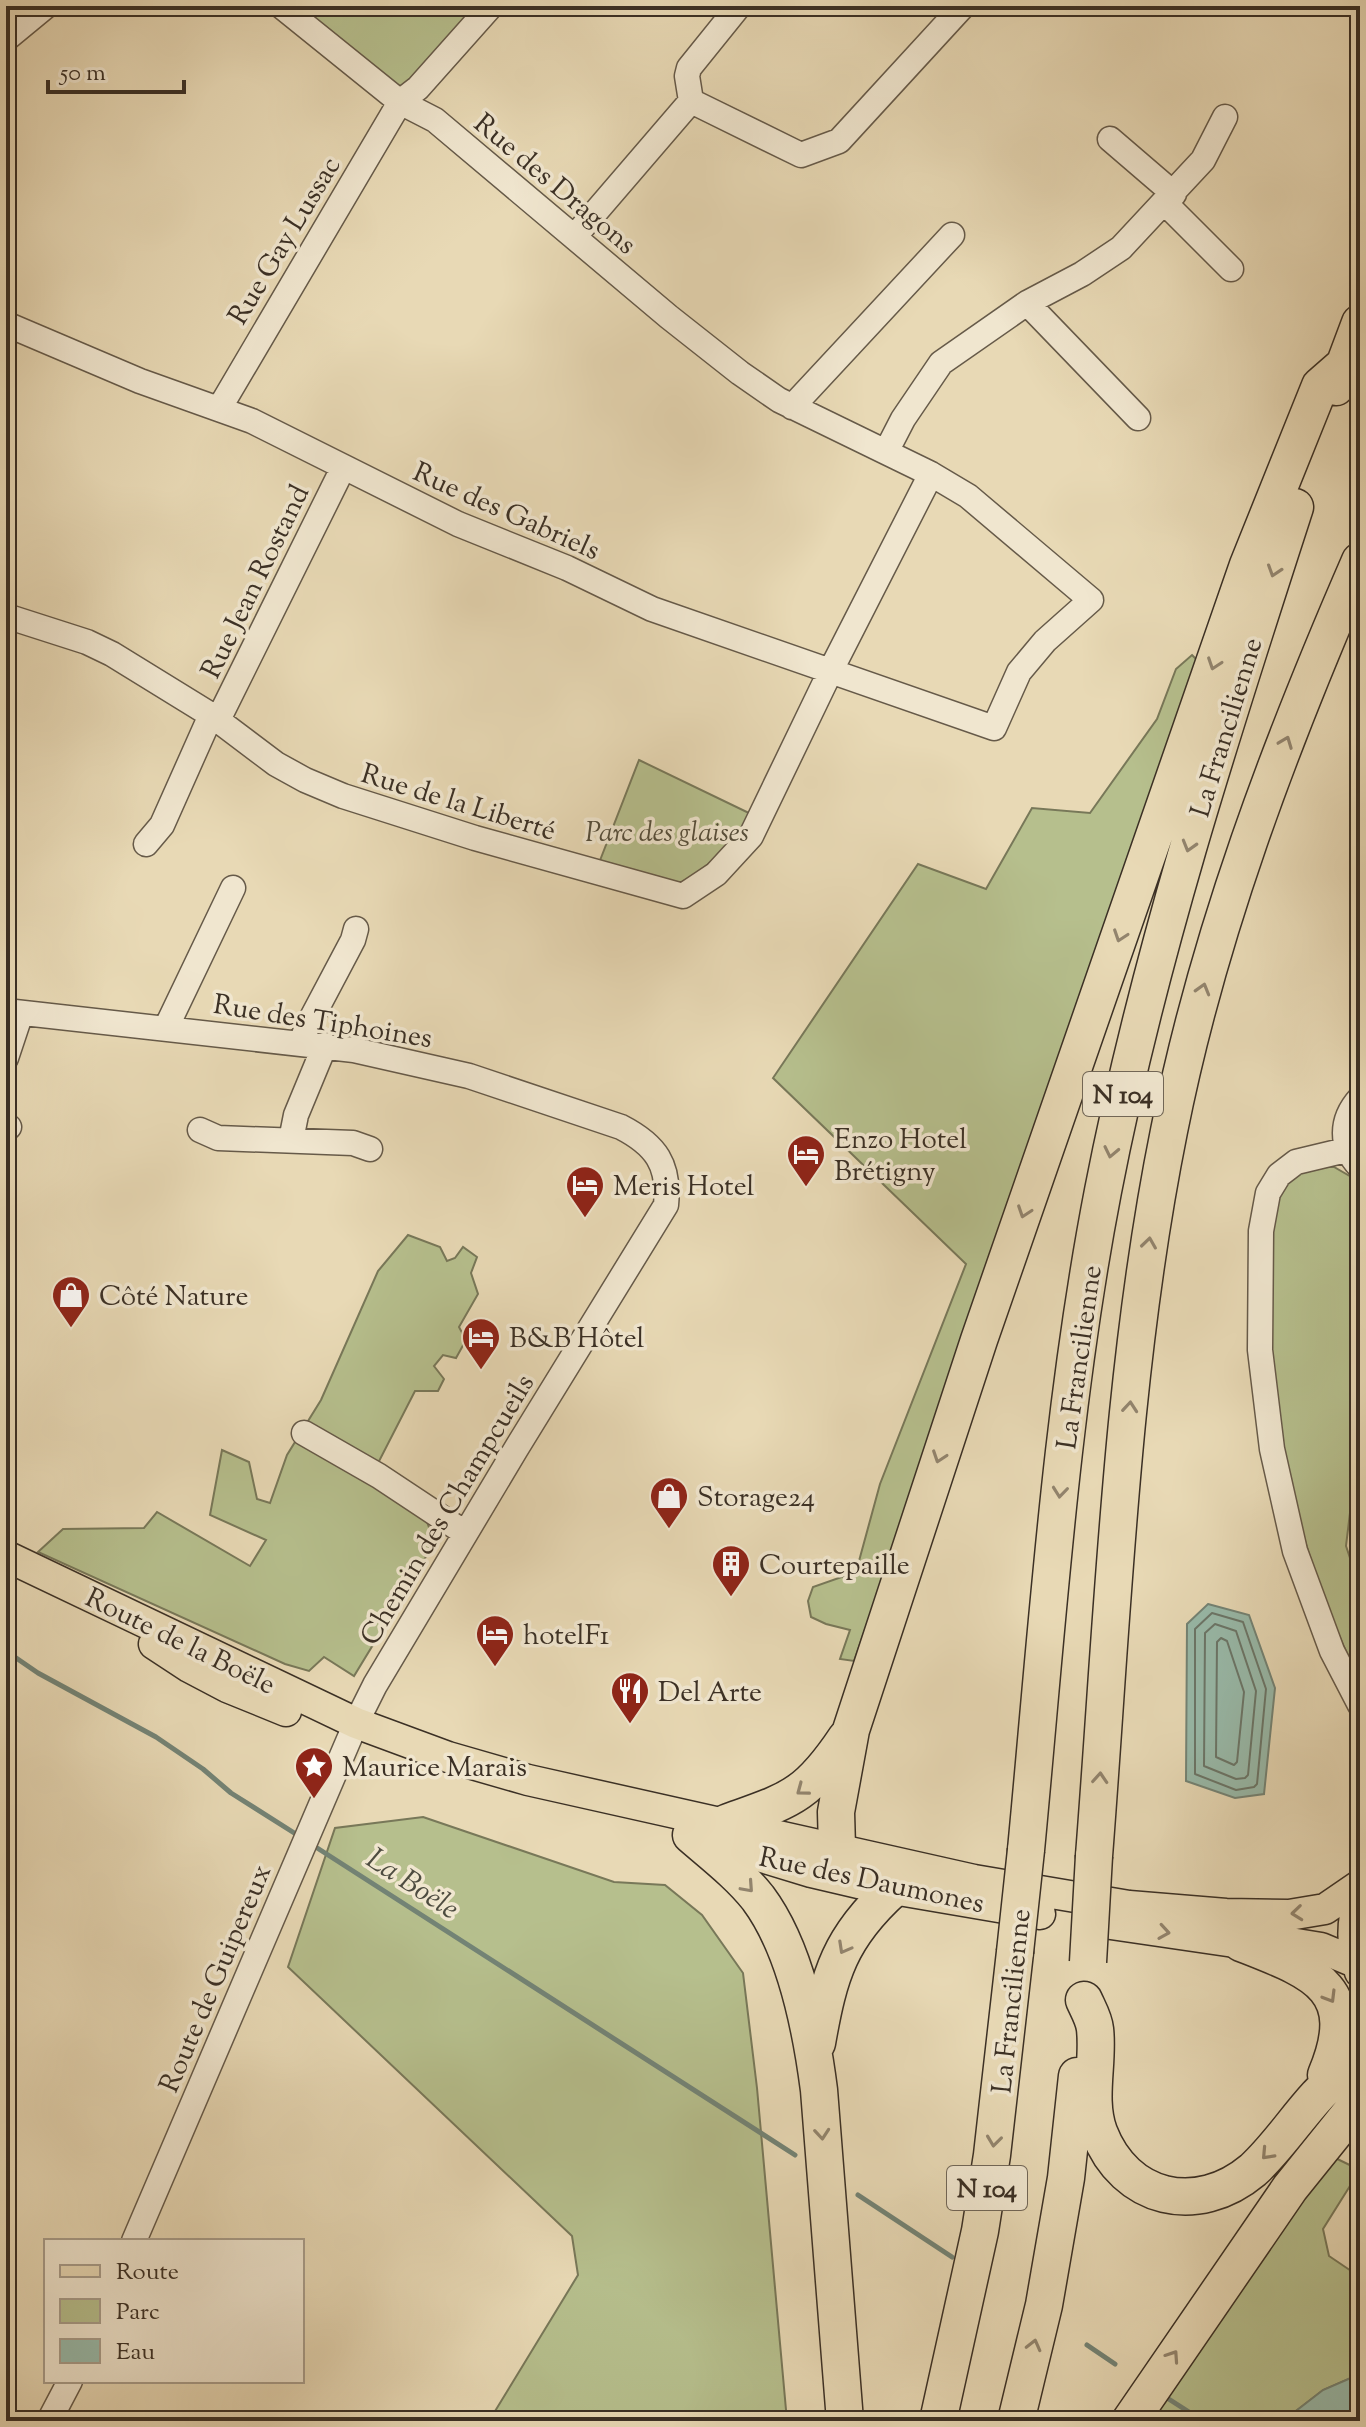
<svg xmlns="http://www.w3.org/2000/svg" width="1366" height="2427" font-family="'Sorts Mill Goudy',serif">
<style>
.green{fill:#b6bf8d;stroke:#787859;stroke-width:2}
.water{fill:#98baaa;stroke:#738375;stroke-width:2}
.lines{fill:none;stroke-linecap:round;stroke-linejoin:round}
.shore{stroke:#6a7568;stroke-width:2}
.stream{stroke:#738375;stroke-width:5}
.minor-casing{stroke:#665a49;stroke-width:27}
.major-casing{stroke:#3b3025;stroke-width:33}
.highway-casing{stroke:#3b3025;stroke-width:39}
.minor{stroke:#f0e6cf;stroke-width:24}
.major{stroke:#e8d9b5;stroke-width:30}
.highway{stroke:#e8d9b5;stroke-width:36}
.highway-bridge-casing{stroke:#3b3025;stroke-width:39;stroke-linecap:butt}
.highway-bridge{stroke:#e8d9b5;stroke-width:36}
.oneway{stroke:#92846d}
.labels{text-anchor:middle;stroke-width:7;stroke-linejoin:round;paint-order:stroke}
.shield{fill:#f0e6cf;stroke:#716758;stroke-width:2}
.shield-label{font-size:26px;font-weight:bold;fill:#3b3025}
.street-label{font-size:28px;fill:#3b3025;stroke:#f0e6cf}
.park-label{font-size:28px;font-style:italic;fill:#544d3a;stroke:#f0e6cf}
.poi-label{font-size:28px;fill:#3b3025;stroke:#f0e6cf;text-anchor:start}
.water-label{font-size:30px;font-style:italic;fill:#4e4c40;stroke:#f0e6cf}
</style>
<rect width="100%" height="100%" fill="#e8d9b5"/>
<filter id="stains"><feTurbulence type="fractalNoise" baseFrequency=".0025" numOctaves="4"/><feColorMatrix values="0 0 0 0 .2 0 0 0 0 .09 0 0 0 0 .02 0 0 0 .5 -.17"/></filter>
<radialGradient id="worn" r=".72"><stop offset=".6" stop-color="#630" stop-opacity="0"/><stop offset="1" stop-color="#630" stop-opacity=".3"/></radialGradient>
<path class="green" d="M296,6h179l-72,84z
M1192,655l9,9 -347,997 -14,-2 10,-29 -24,-6 -15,-7 -3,-16 5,-14 43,-15 24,-88 86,-220 -193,-186 145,-214 68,25 46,-81 58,5 67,-94 19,-50z
M639,760l112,54c-16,28 -45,57 -75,71l-77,-22z
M1310,1166l24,1 26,15v248l-14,116 14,42v93c-53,-107 -85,-228 -91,-348 -2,-44 3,-90 5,-135l9,-17z
M408,1235l32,12 7,14 8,-3 8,-11 14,10 -6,16 7,21 -19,33 7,13 -10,18 -13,-3 -9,11 10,13 -6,12h-23l-39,76 51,55 6,16 -9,23 -70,115 -30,-19 -15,14 -24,-7 -247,-112 25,-23 81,-1 13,-16 93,54 16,-26 -56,-25 12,-65 27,12 8,37 13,4 17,-48 34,-55 57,-129z
M423,1817l191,65 51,3 37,30 41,58 14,115 30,333h-298l89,-146 -6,-39 -284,-269 47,-139z
M1327,2154l33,16 -37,59 6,27 31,21v97l-37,16 -40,31h-132z"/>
<path class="water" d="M1208,1604l41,11 26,73 -11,106 -29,4 -49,-17 1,-157z
M1360,2374v47h-77l40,-31z"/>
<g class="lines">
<path class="shore" d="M1212,1613l31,9 23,67 -9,95 -3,3 -18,3 -41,-16v-145z
M1215,1624l21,7 20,60 -8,84 -3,3 -9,1 -32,-13 1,-133z
M1221,1638l6,3 17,51 -7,70 -3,3 -18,-8 1,-115z"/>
<path class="stream" d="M6,1651l32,22 118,64 47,32 28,24 68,43
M311,1844l484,311
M858,2195l94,62
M1087,2345l28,19
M1164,2396l39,25"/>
<g class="minor-casing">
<path id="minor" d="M6,39l40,-33
M691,101l-4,-25 2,-8 50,-62
M1110,139l64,55
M1165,203l66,66
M575,236l116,-135 110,54 38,-14 124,-135
M1027,303l111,115
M6,324l134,57 112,40 206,103 109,44 85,41 342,119 25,-56 26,-31 46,-41 -123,-104 -37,-22 -152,-74 -39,-27 -71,-56 -234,-197 -35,-18 -119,-96
M792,407l160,-172
M219,409l181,-307 18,-14 73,-82
M886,452l17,-33 38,-56 86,-60 55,-29 39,-26 82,-88 22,-43
M6,616l81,26 25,12 99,61 65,49 29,16 38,16 132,42 208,58 33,-22 35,-38 80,-166 100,-196
M218,720l125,-252
M146,844l16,-19 49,-110
M6,1011l348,39 115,26 152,51c35,18 49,38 45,78l-150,244 -141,236 -19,38 -222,518
M166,1028l67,-140
M301,1043l6,-16 46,-87 3,-11
M6,1058l15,-45
M1360,1098c-20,22 -20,48 0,69
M6,1128l3,-1
M200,1130l18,8 135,5 17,6
M291,1140l5,-25 29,-70
M1346,1150l-50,12 -17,13 -11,18 -7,38 -1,119 12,99 23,102 37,100 28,54
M304,1433l75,43 86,57
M49,2421l21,-40"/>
</g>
<g class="major-casing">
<path id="major" d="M6,1556l350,167 92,34 80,23 446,100 155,26 97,8 63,1 36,-6 35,-24
M154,1644l35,23 38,20 59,24
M697,1837l114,35 47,11 182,31
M1360,1896c-9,26 -9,50 0,76
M1104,1923l137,20 43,-1 37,6 36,15"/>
</g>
<g class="highway-casing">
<path id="highway" d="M1336,387l24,-64
M726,1823c63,-23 80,-25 120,-85
M691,1835c23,20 48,39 67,63 38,51 53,130 61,192l26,331
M837,1848l-1,-36 15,-82 128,-390 269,-775 72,-179 24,-21
M1026,1850c21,-220 35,-442 77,-659 45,-232 119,-459 192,-684
M1094,1856c19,-242 27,-487 75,-725 39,-197 111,-386 191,-570
M1241,1943c71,28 122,44 85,132
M1084,2000c4,9 10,19 11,29 4,33 -8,70 4,103 26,68 98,85 154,38 24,-22 42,-50 64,-74 17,-18 30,-29 43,-51
M817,2043c12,-69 23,-106 76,-154
M938,2421l42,-190 12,-76 23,-203
M1016,2421l28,-116 22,-127 11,-102
M1130,2421l160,-233 70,-87"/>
</g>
<use href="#minor" class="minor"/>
<use href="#major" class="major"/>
<use href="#highway" class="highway"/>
<g class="highway-bridge-casing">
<path id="highway-bridge" d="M1015,1952l11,-102
M1088,1962l6,-106"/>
</g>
<use href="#highway-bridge" class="highway-bridge"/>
</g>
<defs><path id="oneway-chevron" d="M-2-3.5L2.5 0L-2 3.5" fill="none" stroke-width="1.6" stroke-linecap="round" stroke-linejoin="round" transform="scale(2)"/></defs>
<g class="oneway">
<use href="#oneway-chevron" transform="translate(1274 571) rotate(108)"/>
<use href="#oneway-chevron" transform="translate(1214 664) rotate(109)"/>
<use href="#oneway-chevron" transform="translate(1286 742) rotate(-69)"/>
<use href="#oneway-chevron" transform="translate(1189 846) rotate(106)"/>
<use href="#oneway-chevron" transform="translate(1120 936) rotate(109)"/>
<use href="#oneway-chevron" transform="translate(1203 989) rotate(-74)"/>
<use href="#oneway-chevron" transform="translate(1111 1152) rotate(102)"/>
<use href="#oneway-chevron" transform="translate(1024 1212) rotate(109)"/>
<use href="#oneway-chevron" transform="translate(1149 1243) rotate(-82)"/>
<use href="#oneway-chevron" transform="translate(1130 1407) rotate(-85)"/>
<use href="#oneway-chevron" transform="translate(939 1457) rotate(109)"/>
<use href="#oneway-chevron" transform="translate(1060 1492) rotate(96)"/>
<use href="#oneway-chevron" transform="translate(1100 1778) rotate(-86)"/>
<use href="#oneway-chevron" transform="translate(802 1790) rotate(143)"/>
<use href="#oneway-chevron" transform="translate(748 1887) rotate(48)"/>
<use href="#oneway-chevron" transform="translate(1297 1913) rotate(174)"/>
<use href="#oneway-chevron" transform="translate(1164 1932) rotate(9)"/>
<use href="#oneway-chevron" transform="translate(844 1948) rotate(119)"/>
<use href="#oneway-chevron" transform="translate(1330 1997) rotate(59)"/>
<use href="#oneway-chevron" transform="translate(822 2134) rotate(85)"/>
<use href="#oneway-chevron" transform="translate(994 2141) rotate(97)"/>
<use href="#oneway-chevron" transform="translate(1267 2154) rotate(133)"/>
<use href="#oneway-chevron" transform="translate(1034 2345) rotate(-76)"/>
<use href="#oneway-chevron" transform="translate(1173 2356) rotate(-56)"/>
</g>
<defs>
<g id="hotel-pin" transform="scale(2)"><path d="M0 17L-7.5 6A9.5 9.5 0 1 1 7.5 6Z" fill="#8f2418" stroke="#f0e6cf"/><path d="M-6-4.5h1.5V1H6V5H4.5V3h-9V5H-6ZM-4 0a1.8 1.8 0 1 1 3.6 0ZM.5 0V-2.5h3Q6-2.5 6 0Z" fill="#fff"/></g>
<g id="shop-pin" transform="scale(2)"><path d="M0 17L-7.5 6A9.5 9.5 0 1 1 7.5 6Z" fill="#8f2418" stroke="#f0e6cf"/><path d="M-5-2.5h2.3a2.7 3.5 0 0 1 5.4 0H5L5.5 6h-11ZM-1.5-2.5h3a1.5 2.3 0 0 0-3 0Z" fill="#fff"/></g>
<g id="building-pin" transform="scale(2)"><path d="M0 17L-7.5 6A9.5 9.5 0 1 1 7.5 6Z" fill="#8f2418" stroke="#f0e6cf"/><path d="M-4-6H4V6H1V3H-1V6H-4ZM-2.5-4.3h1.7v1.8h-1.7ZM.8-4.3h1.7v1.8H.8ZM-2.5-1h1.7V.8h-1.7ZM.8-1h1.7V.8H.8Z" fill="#fff"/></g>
<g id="restaurant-pin" transform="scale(2)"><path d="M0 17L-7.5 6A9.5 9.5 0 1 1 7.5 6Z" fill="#8f2418" stroke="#f0e6cf"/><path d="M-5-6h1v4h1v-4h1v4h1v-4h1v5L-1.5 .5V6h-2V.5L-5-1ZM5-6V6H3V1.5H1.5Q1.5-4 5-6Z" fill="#fff"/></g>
<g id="sight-pin" transform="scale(2)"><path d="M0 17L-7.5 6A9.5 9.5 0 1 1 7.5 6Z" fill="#8f2418" stroke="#f0e6cf"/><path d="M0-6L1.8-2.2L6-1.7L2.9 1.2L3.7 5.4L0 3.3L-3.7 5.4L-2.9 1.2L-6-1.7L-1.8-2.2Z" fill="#fff"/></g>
</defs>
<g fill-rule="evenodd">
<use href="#hotel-pin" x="806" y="1154"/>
<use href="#hotel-pin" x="585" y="1185"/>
<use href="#shop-pin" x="71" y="1295"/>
<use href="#hotel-pin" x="481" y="1337"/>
<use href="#shop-pin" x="669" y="1496"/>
<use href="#building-pin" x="731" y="1564"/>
<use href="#hotel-pin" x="495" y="1634"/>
<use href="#restaurant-pin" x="630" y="1691"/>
<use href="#sight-pin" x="314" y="1766"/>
</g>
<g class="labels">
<g class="shield">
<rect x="1083" y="1072" width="80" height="44" rx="6"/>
<rect x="947" y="2166" width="80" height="44" rx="6"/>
</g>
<g class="shield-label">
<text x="1123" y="1103">N 104</text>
<text x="987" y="2197">N 104</text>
</g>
<g class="street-label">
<text transform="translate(556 183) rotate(40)" y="10">Rue des Dragons</text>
<text transform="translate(283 240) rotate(-59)" y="10">Rue Gay Lussac</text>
<text transform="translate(507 510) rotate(24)" y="10">Rue des Gabriels</text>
<text transform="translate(254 581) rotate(-64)" y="10">Rue Jean Rostand</text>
<text transform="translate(1225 727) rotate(-73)" y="10">La Francilienne</text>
<text transform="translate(459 801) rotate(17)" y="10">Rue de la Liberté</text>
<text transform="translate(323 1020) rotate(9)" y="10">Rue des Tiphoines</text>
<text transform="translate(1078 1357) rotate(-82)" y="10">La Francilienne</text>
<text transform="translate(446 1509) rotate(-59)" y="10">Chemin des Champcueils</text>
<text transform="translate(181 1640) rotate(26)" y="10">Route de la Boële</text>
<text transform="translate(872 1879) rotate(12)" y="10">Rue des Daumones</text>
<text transform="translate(214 1978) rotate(-67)" y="10">Route de Guipereux</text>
<text transform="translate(1010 2001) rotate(-84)" y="10">La Francilienne</text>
</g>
<g class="park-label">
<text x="667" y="841">Parc des glaises</text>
</g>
<g class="poi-label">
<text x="834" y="1148">Enzo Hotel<tspan x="834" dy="32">Brétigny</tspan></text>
<text x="613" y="1195">Meris Hotel</text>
<text x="99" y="1305">Côté Nature</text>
<text x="509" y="1347">B&amp;B Hôtel</text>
<text x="697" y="1506">Storage24</text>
<text x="759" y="1574">Courtepaille</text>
<text x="523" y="1644">hotelF1</text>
<text x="658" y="1701">Del Arte</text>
<text x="342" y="1776">Maurice Marais</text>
</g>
<g class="water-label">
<text transform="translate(413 1883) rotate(33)" y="10">La Boële</text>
</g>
</g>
<rect width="1366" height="2427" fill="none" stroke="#e8d9b5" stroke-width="32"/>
<rect x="8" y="8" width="1350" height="2411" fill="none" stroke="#3b3025" stroke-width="4"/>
<rect x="16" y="16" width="1334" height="2395" fill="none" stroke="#3b3025" stroke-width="2"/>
<rect x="44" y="2239" width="260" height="144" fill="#f0e6cf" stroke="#a89d8b" stroke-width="2"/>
<rect x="60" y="2265" width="40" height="12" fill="#e8d9b5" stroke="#a89d8b" stroke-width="2"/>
<text x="116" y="2279" font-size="24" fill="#3b3025">Route</text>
<rect x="60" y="2299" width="40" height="24" fill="#b6bf8d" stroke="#a89d8b" stroke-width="2"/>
<text x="116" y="2319" font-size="24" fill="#3b3025">Parc</text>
<rect x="60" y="2339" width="40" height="24" fill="#98baaa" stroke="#a89d8b" stroke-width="2"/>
<text x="116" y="2359" font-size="24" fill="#3b3025">Eau</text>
<path d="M48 80v12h136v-12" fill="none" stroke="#3b3025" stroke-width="4"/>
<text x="60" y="80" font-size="24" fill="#3b3025" stroke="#f0e6cf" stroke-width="6" paint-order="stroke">50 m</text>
<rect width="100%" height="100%" filter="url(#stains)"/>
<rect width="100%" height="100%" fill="url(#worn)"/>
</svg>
